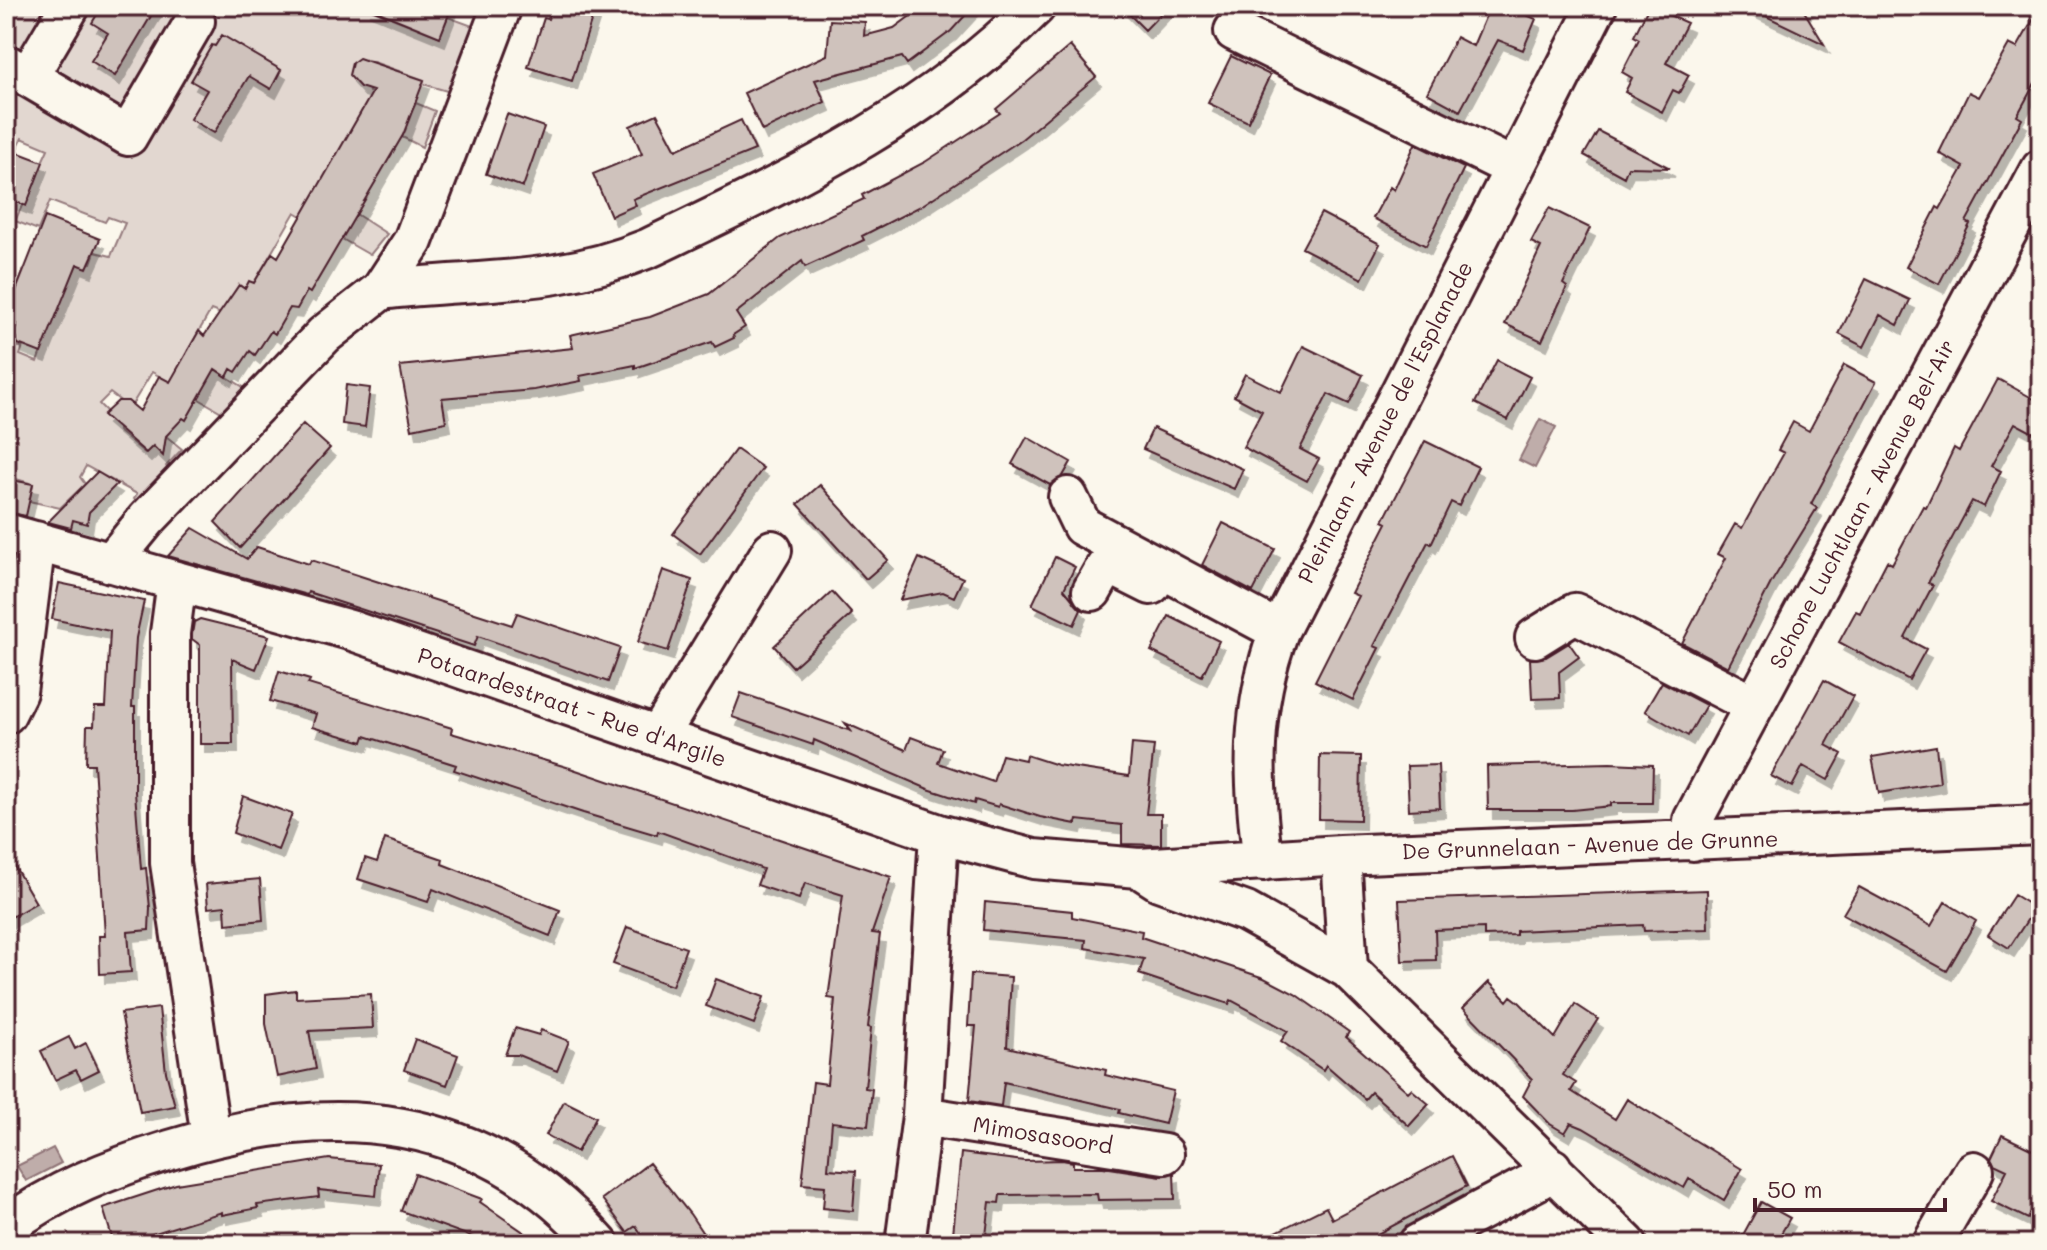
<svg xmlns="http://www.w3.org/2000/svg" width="2047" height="1250" font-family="Mali,sans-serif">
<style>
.green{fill:#e2d7d0;stroke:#967b7e;stroke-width:2}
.water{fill:#bfadaa;stroke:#907477;stroke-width:2}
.building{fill:#cfc2bc;stroke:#4a1f2b;stroke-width:2;filter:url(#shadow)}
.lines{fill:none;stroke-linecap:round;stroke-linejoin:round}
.minor-casing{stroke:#4a1f2b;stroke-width:44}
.minor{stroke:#fbf7ec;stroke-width:38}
.labels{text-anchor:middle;stroke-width:6;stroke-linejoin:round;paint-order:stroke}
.street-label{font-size:22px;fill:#4a1f2b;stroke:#fbf7ec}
</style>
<defs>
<filter id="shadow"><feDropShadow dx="5" dy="9" stdDeviation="0" flood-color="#0004"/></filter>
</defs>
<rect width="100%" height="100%" fill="#fbf7ec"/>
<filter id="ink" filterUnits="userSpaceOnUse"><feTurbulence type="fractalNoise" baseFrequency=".0125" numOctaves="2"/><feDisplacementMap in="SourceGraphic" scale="16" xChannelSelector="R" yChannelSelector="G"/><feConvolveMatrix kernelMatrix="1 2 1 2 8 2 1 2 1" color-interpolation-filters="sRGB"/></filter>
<g filter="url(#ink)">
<path class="green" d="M6,6h379l7,12 48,19 8,-20 30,11 -24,65 -31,-9 1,-4 -56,-20 -3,8 4,24 44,17 3,-6 19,8 -13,36 -20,-10 4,-8 -14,-8 -40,99 4,-6 31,20 -17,21 -75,-43 -41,71 -5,-1 -4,7 -6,-4 -18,29 -10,-4 -24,42 61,38 -23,24 -73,-42 -22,36 -20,-15 -11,11 8,8v6l11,7v6l27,22 21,-17 16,13 -16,17 4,6 -31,30 -5,-3 3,-5 -51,-28 -6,11 5,7 -25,24 -31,-7 4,-17 -27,-8v-175l5,3 -3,7 9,13 -5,14 7,9 4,-1 -3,9 17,7 20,-53 -42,-17 9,-23 44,16 9,-21 14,-1 4,-11 16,4 14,-33 -17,-6 -3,5 -55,-21 -12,29 -23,-9 33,-72 -26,-11 -6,13 -10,-4z"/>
<path class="water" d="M1540,419l16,8 -21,41 -16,-8z
M53,1148l8,15 -35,18 -9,-15z"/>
<path class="building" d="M102,6h55l-42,70 -24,-15 17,-28 -16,-10z
M364,6h88l-12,31z
M552,6h44l-24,75 -44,-14 16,-49 4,1z
M924,6h50l-23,25 -44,33 -5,-7 -87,23 10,22 -63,29 -18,-38 83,-38 3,-35 35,2 -1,14 30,-8z
M1121,6h47l-23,24z
M1490,6h15l31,13 -13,31 -25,-10 -38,71 -33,-18 29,-56 17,9z
M1649,6l38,17 -21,40 23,12 -10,18 -6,-3 -11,22 -37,-20 7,-14 -10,-6 17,-33 -5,-3z
M1745,6h64l-5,5 20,33z
M2041,6v66l-24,44 5,3 -56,103 4,2 -31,60 -33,-17 31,-60 3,2 24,-42 -25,-14 30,-61 10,5 30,-53 8,4z
M222,35l59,35 -10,19 -22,-13 -35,57 -24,-14 17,-29 -16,-9 21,-36 3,1z
M1070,46l26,31 -74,62 -101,67 -59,30 2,4 -59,27 -3,-6 -66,52 9,14 -12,8 1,3 -19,9 -3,-5 -77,26v-3l-55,11 1,5 -47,9 -92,8 4,24 -34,7 -12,-63 173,-18 -3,-13 80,-18 59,-23 71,-56 84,-39 -2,-4 63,-33 75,-49 -4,-4z
M1231,56l39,19 -22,47 -40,-19z
M359,58l65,22 -21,55 -93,158 -3,-2 -10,18 -7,-1 -15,26 -4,-3 -16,24 -5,-4 -14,21 -5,-3 -4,8 -12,-8 -29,51 -3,-2 -17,18 -3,20 -10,-10 -7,7 -43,-38 15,-14h10l12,10 19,-35 11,6 29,-51 5,5 35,-51 6,4 4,-8 5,2 18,-30 6,4 95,-166 -13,-4 -11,-12 3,-12z
M507,114l37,13 -21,60 -37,-13z
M657,114l19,36 65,-30 14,30 -122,49 3,6 -25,11 -18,-42 49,-20 -12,-28z
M1598,131l72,37 -42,-1 -4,10 -40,-22z
M1415,144l49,24 -38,78 -53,-28 17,-31 4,3z
M6,148l37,14 -17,44 -20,-8z
M1549,208l41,20 -27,56 4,3 -25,54 -37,-17 36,-77 -10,-5z
M1321,213l59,31 -18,35 -60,-31z
M45,217l55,22 -13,29 -10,-4 -36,89 -23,-9 -4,-11 3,-9 -8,-3 3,-8 -4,-2z
M1866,279l44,21 -12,25 -18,-10 -16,32 -25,-13z
M1303,346l60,29 -14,29 -21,-10 -28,55 19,10 -12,22 -64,-34 19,-36 -28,-15 11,-22 36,18z
M1497,360l33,17 -22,43 -33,-17z
M1844,365l32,17 -65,122 6,4 -46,75 -43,84 -46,-24 44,-85 -8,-4 17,-30 7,4 42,-75 -6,-3 15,-28 16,9z
M1998,379l43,24v34l-26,-14 -24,43 10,5 -17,36 -12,-6 -44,82 5,2 -28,53 21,11 -17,31 -70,-38 17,-31 4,2 27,-52 5,3 31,-58 3,1 28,-59 5,3z
M346,385l24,3 -5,39 -23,-3z
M303,424l27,24 -90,100 -25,-26z
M1153,428l90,41 -9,20 -91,-40z
M1027,437l44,25 -8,14 -13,9 -38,-21z
M1425,441l53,26 -19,39 -8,-4 -20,42 -3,-2 -54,104 5,2 -26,52 -38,-19 43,-85 -7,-3 36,-70 -4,-2z
M736,449l27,19 -63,86 -27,-20z
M97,472l20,12 -28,28 -2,12 -14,-4 -2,8 -23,-6z
M6,479l27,5 -7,32 -20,-4z
M820,485l68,75 -22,19 -68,-75z
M1223,523l52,26 -22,43 -51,-27z
M193,528l54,31 10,-12 52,17 2,-4 201,65 5,-12 103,35 -12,34 -130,-46 -4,10 -166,-54 -1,3 -139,-39z
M1055,557l20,10 -11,22 17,21 -7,15 -42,-20z
M919,558l44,20 -9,19 -11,-5 -43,8z
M663,570l29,10 -24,71 -30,-9z
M59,583l85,18 -8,37 -4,69h3v85l6,77 5,-1 4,40 -1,22 -21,2 3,40 -31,2 -1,-38h6l-11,-172h-8l1,-38h7l1,-19h11l4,-76 -58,-12z
M832,592l20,22 -59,53 -19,-21z
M1169,616l50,25 -17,35 -51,-25z
M200,619l69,17 -13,33 -24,-10 1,85h-33v-99l-8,-6v-5l2,-12z
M1569,643l10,14 -20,15 1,26 -28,1 -2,-40 16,-2z
M279,671l31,9 -2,4 144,44 -1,5 119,35 321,109 -19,56 8,1 -12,93 3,1 -6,60 7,1 -4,37 -36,-4 -4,47 28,2 -3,40 -30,-3 2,-22 -23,-2 11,-102 14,2 8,-85 -7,-1 15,-103 -38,-12 -6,16 -42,-14 6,-16 -105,-38 -1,4 -74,-22 -129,-43 2,-5 -91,-29 -2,6 -51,-15 4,-13 -46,-13z
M1824,680l29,16 -27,49 16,9 -14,26 -25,-14 -11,21 -21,-11z
M1662,682l44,23 -18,31 -43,-25z
M741,693l110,38 -6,-8 61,27 5,-13 32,12 -5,14 55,19 9,-27 23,5 1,-5 31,10 72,11 3,-32 22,2 -8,68h15v31l-39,-1v-19l-45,-5 -1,4 -36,-7 -41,-13 -1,3 -23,-7 -1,4 -46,-15 -114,-49 -1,5 -81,-28z
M1936,746l4,37 -61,10 -7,-36z
M1320,755l41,1 -1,64 -41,-1z
M1610,763l43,2 -1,38h-41v3l-39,4h-84l-1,-44z
M1438,765l2,43 -31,2 -2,-44z
M243,796l49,18 -14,36 -45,-17z
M385,839l58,20 -1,5 118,46 -10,26 -117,-47 -5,13 -70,-23 7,-21 12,4z
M6,852l30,51 -30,17z
M260,879l3,41 -37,4 -1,-18 -17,2 -2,-24z
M1859,887l72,39 14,-24 31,19 -29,50 -104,-57z
M1707,890l1,39 -64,2 -1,-6 -127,6v4l-32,1v-8l-49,2 1,30 -34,1 -3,-61z
M2014,895l21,13 -26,40 -21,-13z
M985,902l87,9v6l70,14 -1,6 123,41 31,16 54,38 -3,5 62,55 3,-3 18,15 -20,22 -38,-34 -6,7 -39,-34 -3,5 -42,-29 7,-10 -57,-31 -2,4 -90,-30 5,-15 -59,-11 1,-8 -103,-10z
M627,927l59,21 -14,38 -59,-22z
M971,974l40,3 -4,70 99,23 -1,5 68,16 -8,33 -46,-11 1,-4 -116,-27 -3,24 -32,-5 7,-75h-8z
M716,979l48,18 -10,27 -48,-18z
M1489,982l18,19 4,-5 8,6 36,36 20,-34 23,15 -35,56 13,8 -5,8 44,28 12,-20 115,70 -18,31 -35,-21 -5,9 -101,-60 -12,-5 -6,10 -15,-9 -27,-28 9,-17 -69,-71z
M296,990v8l75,-4 2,34 -64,3 7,38 -39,8 -11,-53v-30z
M159,1008l7,64 9,34 -35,6 -19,-99z
M515,1028l24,7 2,-5 28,11 -12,30 -39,-16h-13z
M69,1037l6,12 11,-6 13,27 -18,9 -5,-9 -21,10 -14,-29z
M415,1039l43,16 -11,30 -43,-15z
M564,1101l32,16 -19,35 -31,-17z
M2002,1135l39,19v38l-13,27 -37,-18 16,-31 -13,-6 -3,-6z
M961,1153l63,8 38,-1 11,2v5h30l58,9 13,-3 1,26 -77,1 -1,-6 -97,1 -1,8 -9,-1 -5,42h-33z
M1452,1156l15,30 -108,58h-107l74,-37 6,12z
M329,1159l50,5 -3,32 -58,-6 1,7 -62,8 1,3 -36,7v-3l-102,32h-6l-11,-36 73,-24z
M649,1163l41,51 20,30h-62l-12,-18 -9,6 -25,-33z
M415,1174l67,25 -2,3 61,42h-50l-90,-33z
M1761,1202l29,16 -15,26h-37z"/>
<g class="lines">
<g class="minor-casing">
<path id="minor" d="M1234,31l280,137
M6,64l122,72 67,-115
M28,77l42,-71
M381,290c98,-12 173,-3 268,-42 141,-68 275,-129 387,-242
M1068,497l14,29 197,105
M6,533l344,97 589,204 95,25 105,9 202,-13 700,-30
M111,563l36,-44 177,-184 57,-45 32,-49 89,-235
M177,581l-7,52v230l41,274
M1092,591l13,-23 8,-2 38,19
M1535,638l40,-25 179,92
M6,714l11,-22 19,-151
M658,737l114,-187
M1693,841v-21l348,-651
M1341,855l7,114
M1263,861c-11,-82 -13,-152 16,-230l318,-625
M1145,872l14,9 87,31 102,57 279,275
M922,1116l242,38
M6,1227c49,-37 106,-59 164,-77 162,-50 311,-41 429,94
M905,1244l17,-128 17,-282
M1418,1244l120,-64 14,-12
M1932,1244l42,-73"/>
</g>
<use href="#minor" class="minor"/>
</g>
</g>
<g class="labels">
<g class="street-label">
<text transform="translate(1385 422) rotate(-63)" y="8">Pleinlaan - Avenue de l'Esplanade</text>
<text transform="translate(1862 504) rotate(-62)" y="8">Schone Luchtlaan - Avenue Bel-Air</text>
<text transform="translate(572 707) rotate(19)" y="8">Potaardestraat - Rue d'Argile</text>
<text transform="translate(1590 845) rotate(-2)" y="8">De Grunnelaan - Avenue de Grunne</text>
<text transform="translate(1043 1135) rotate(9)" y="8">Mimosasoord</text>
</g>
</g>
<rect width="2047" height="1250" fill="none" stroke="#fbf7ec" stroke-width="32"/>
<rect x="16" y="16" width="2015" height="1218" fill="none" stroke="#4a1f2b" stroke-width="3" filter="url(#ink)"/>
<path d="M1755 1198v12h190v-12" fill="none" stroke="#4a1f2b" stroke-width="4"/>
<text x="1767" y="1198" font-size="24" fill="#4a1f2b" stroke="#fbf7ec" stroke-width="6" paint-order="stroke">50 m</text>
</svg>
